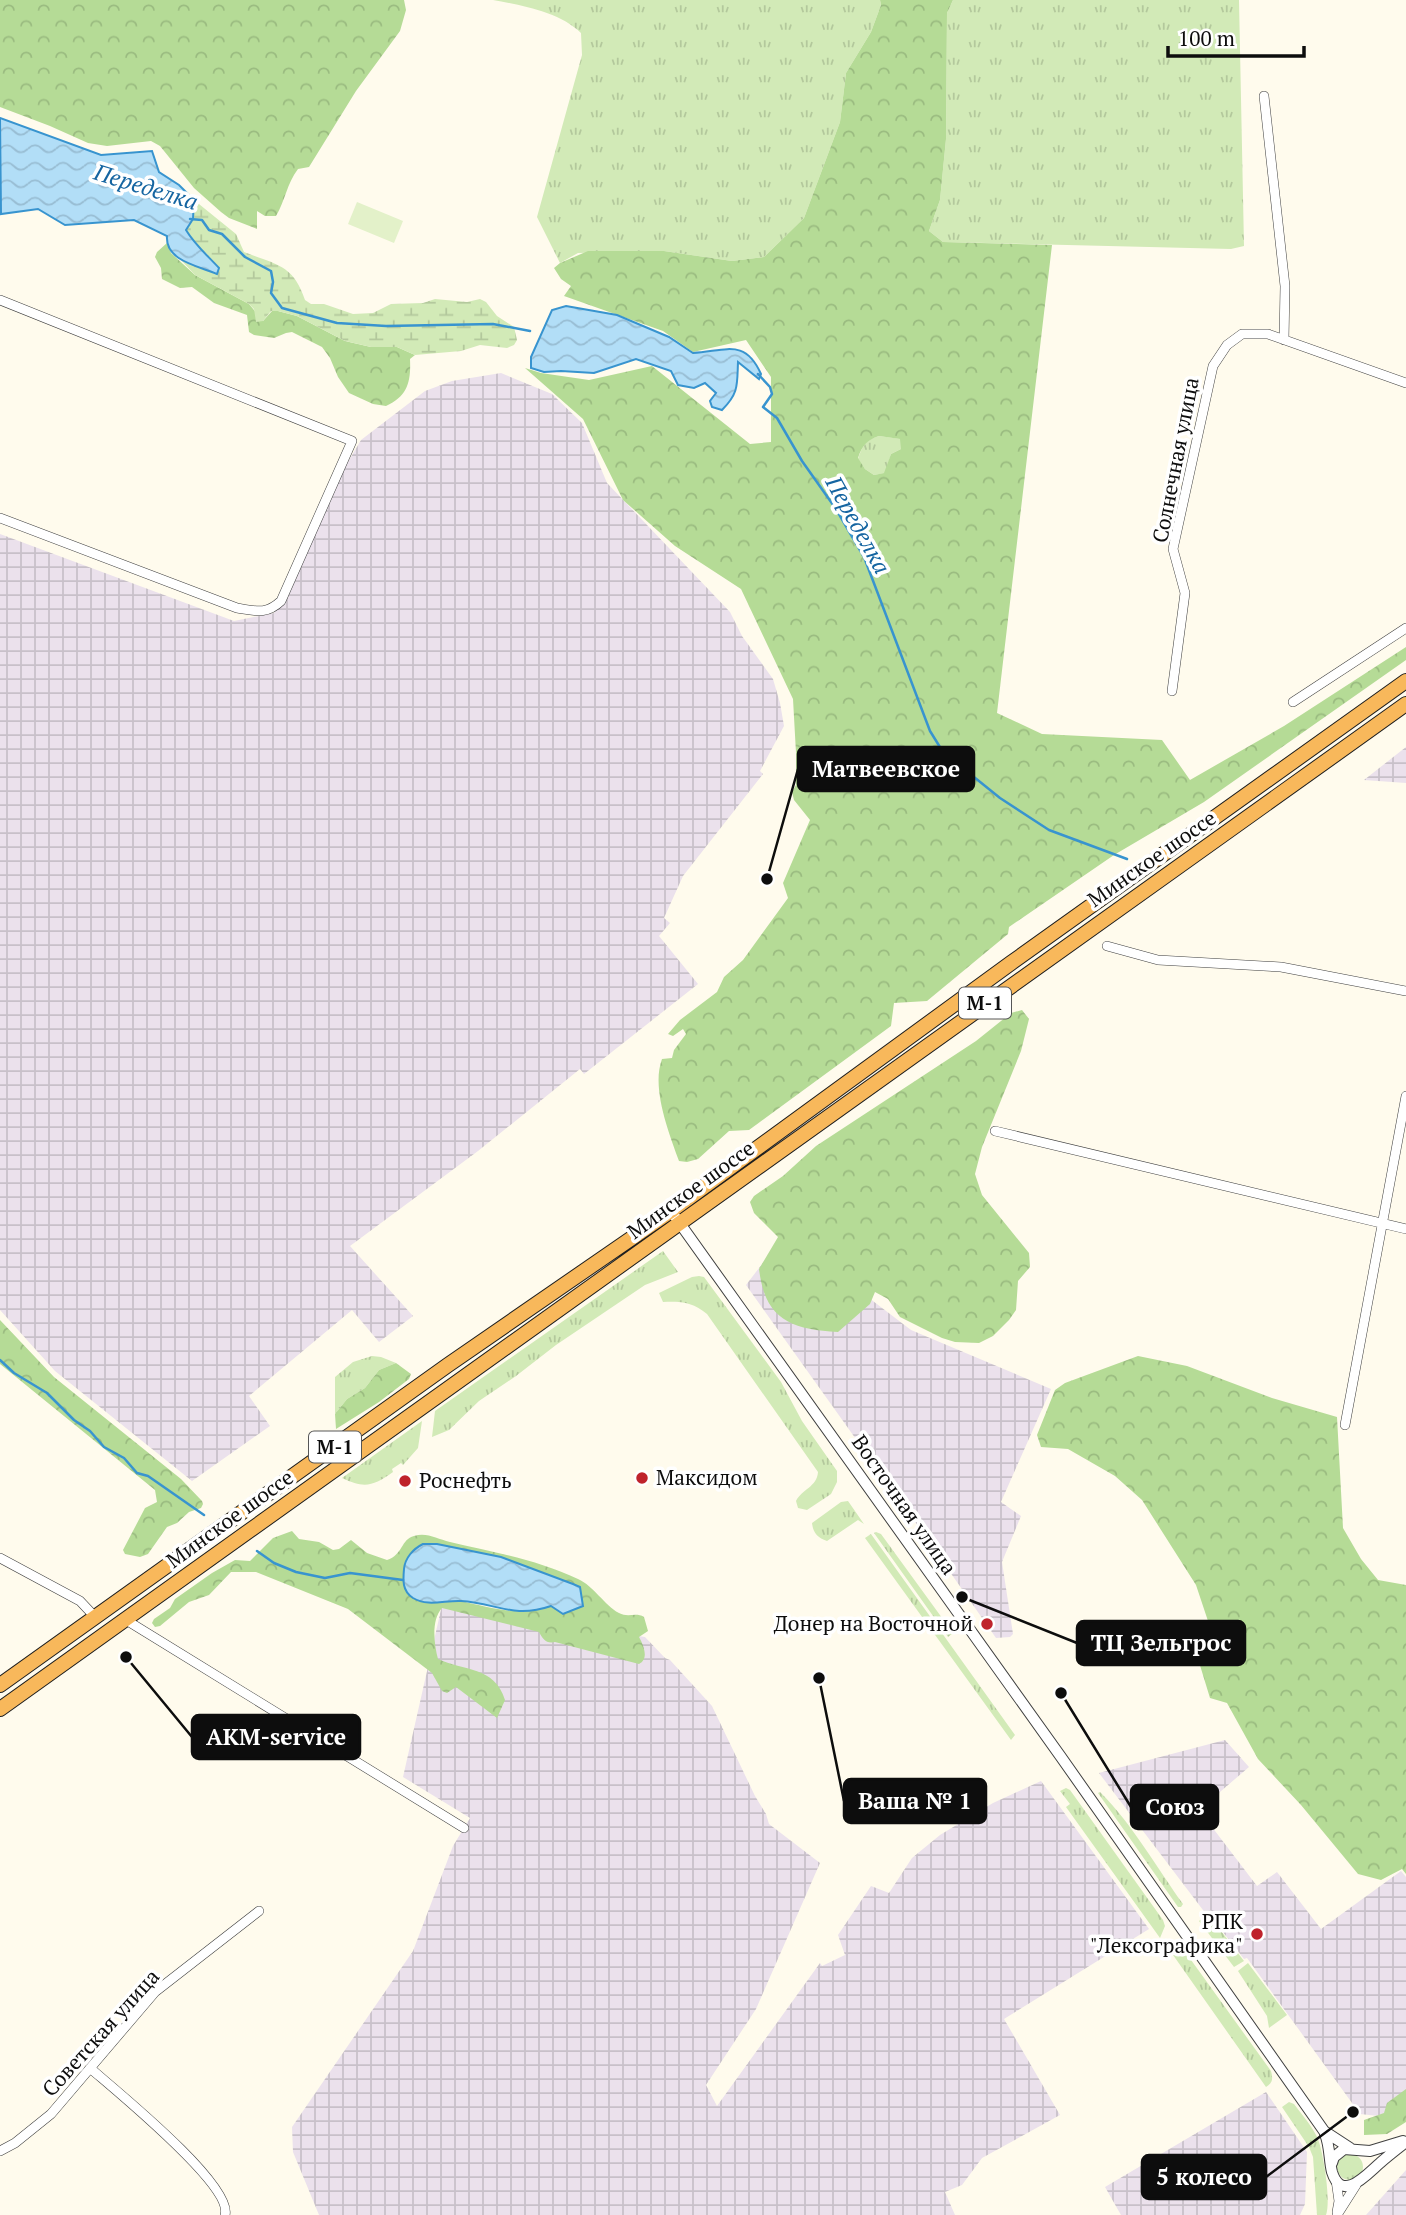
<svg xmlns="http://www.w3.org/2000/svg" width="1406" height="2215" font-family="'PT Serif',serif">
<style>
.industrial{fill:url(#industrial-grid)}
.grass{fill:url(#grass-tufts)}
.forest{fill:url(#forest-crowns);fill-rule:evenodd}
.wetland{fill:url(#wetland-marsh)}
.pitch{fill:#e3f1c9}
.water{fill:url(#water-waves);stroke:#3894cf;stroke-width:2}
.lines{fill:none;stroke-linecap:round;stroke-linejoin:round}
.stream{stroke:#3894cf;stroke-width:2.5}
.minor-casing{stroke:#404040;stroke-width:10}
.tertiary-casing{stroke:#404040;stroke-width:12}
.trunk-casing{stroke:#1e1e1e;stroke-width:16}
.minor{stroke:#fff;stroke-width:9}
.tertiary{stroke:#fff;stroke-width:10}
.trunk{stroke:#f8b85b;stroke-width:14}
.poi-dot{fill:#bf232c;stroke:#fff;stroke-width:2.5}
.labels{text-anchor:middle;stroke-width:7;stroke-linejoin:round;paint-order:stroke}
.shield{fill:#fff;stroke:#565656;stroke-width:2}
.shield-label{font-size:19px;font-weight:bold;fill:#0d0d0d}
.street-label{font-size:21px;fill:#0d0d0d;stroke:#fff}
.poi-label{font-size:21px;fill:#0d0d0d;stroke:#fff;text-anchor:start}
.water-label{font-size:23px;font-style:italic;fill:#1565a1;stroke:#fff}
.leader{fill:none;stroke:#0d0d0d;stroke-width:2.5}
.callout-dot{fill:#0d0d0d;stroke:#fff;stroke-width:2.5}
.callout{fill:#0d0d0d;stroke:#0d0d0d;stroke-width:2.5}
.callout-label{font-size:23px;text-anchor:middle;font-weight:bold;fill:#fff}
</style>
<defs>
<pattern id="industrial-grid" width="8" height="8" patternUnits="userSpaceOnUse" patternTransform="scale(1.75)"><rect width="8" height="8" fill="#ebe1ec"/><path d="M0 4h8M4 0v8" fill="none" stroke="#c8c0c9"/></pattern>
<pattern id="grass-tufts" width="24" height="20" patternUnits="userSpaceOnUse" patternTransform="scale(1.75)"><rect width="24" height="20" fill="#d2eab7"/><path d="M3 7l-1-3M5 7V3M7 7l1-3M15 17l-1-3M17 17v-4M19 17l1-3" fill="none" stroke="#b3c89c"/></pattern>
<pattern id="forest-crowns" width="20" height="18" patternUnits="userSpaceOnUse" patternTransform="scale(1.75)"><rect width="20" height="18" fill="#b5db96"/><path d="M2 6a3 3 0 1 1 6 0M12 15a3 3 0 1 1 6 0" fill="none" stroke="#9abb80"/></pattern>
<pattern id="wetland-marsh" width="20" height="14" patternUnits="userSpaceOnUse" patternTransform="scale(1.75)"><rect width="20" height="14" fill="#d2eab7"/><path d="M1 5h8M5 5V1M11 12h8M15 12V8" fill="none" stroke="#b3c89c"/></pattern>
<pattern id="water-waves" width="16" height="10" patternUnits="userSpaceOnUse" patternTransform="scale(1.75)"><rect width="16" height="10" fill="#b2def7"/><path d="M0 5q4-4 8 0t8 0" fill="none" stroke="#98bdd3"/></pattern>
</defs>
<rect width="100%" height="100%" fill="#fffbed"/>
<path class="industrial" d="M501,373l51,21 30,29 25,60 123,129 12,24 31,43 7,24 4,23 -24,45 3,3 -80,102 -19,42 6,5 -11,13 39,48 -114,90 -4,-5 -102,82 -128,95 63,70 -34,26 -27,-32 -103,86 21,30 -78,55 -137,-110 -55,-61v-776l234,87 40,-8 6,-7 65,-139 16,-27 64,-49 27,-10z
M1406,747v36l-42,-3z
M785,1234l126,96 140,59 -50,113 20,14 -19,46 11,72 -3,3 -14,1 -113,-162 2,-8 -22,-19 -117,-164z
M442,1605l203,32 20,21 5,2 42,46 43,90 11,18 3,10 51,39 -64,146 -50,76 11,21 103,-143 2,3 23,-11 -7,-20 33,-49 18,7 23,-35 28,-23 53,-32 48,-22 108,148 -145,90 56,96 -78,43 -20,27 -17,7 10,23h-636l-26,-63 -1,-25 121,-176 40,-105 17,-28 -67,-41z
M1225,1740l24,27 -50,43 58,76 20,-14 44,57 80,-58 5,6v242l-46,-5 -113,-156 -3,1 -36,-46 -2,1 -107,-141z
M1266,2092l41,60 -2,52 -5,11h-179l-16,-28z
M1406,2170v45h-40z"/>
<path class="grass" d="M493,0h387l1,5 -10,27 -25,41 -6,49 -36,96 -40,39 -32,4 -68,-10 -86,2 -18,10 -23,-46 45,-162 -1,-22c-21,-21 -60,-28 -88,-33z
M953,0h286l5,246 -13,3 -288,-7 -14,-11 11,-31 6,-61 1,-126z
M879,436l22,3v10l-10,5 -6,19 -11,2 -9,-6 -7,-10c4,-13 8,-19 21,-23z
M663,1251l15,21 -33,13 -89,60 -40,31 -37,25 -30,29 -17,7 3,-26z
M699,1276l5,1 77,105 21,39 35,50v11l-6,12 -24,16 -9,-2 -2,-7c6,-12 21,-14 22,-29l-111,-158c-14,-12 -27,-13 -44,-12l-4,-9 33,-16z
M372,1356l9,1 15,6 -17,7 -14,18 -18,11 -12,15v-37l18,-15z
M422,1421l-4,27 -15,17 -2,-2 -9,6 1,3c-20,14 -28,17 -51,6z
M848,1501l16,23 -6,-4 -31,21c-9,-3 -14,-8 -15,-18l29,-21z
M876,1532l5,2 72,99 -5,4 -74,-104z
M871,1534l144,201 -4,5 -146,-202z
M1066,1788l4,2 93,130 2,6 -5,12 -94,-131 4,-3 -10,-13z
M1100,1792c33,33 57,76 83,112l-2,3h-3l-80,-114z
M1208,1914l36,47 -10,6 -35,-46z
M1172,1942l9,4 90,125c2,7 2,12 -5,16l-100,-142z
M1248,1963l39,52 -18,13 -2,-12 -29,-45z
M1289,2102l5,2c8,11 21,25 25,38 5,16 12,59 7,73h-9l-4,-58 -4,-10 -27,-40z
M1337 2167a13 13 0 1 1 26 0a13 13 0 1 1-26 0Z"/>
<path class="forest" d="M0,0h404l2,10 -6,21 -44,60 -47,76 -11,2c-11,14 -13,32 -22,47h-11l-8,-5v18l-28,-11 -8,-6 -27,-24 -34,-42 -9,-5 -44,5 -19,-3 -38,-17 -50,-19z
M880,0h73l-6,13 -1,126 -6,61 -11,31 14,11 109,3 -55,468 45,21 120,6 28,40 94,-54 122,-79v13l-202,142 -90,53 -105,72 -1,7 -81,67 -33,2 -3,23 -142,104 -20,1 -31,28 -11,3 -8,-1c-10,-28 -28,-73 -17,-102l10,-1 2,-8 12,-16 -3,-5 -10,7 -5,-2 12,-14 37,-28 7,-15 19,-17 45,-62 -5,-15 27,-63 -16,-20 -2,-8 4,-7v-32l-3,-54 -52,-110 -66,-43 -52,-46 -40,-81 -58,-51 16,5 48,7 63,-14 98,78 21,-2v-65l-25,-37 -53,12 -30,-21 -99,-35 7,-10 -10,-7 -7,-11 6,-5 28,-12h76l68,10 32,-4 40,-39 36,-96 6,-49 25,-41 10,-27zM879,436l21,3 1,10 -10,5 -7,19 -10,2 -9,-6 -7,-11c4,-12 9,-18 21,-22z
M167,243l4,10 24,22 54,29 14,17 9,-10h6l19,5 48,25 26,6h26l18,8 -5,4c1,22 -2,37 -24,47l-13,-2 -24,-11 -11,-16 -8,-19 -8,-11 -30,-15 -6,1 -12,5 -20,-3 -5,-3 -2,-17 -33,-12 -22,-16 -12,1 -18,-9 -1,-11 -6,-11 2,-5z
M1022,1010l7,9 -8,32 -39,96 -7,27 7,21 47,58 1,14 -12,14 -2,29 -7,10 -16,16 -14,7 -24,-1 -13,-4 -42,-21 -12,-18 -13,-7 -5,12 -32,28c-48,-3 -73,-13 -79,-63l19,-32 -24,-24 -4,-11 4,-6 29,-20 33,-30 160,-105 35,-28z
M0,1320l54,57 127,102 21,22 1,3 -2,4 -12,4 -12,11 -10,4 -19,27 -8,3 -15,-3 -2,-4 22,-42 12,-6 -2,-12 -155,-126z
M1138,1356l49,10 85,32 65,19 6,111 18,31 17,21 28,5v289l-4,-5 -21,11 -23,-6 -57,-69 -43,-46 -31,-56 -17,-5 -15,-49 15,-22 -14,-42 -54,-85 -27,-24 -47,-27 -27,-2 -4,-12 18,-45 10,-7z
M396,1363l15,11 -2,5 -30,23 -43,27 -1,-15 12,-15 18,-11 14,-18z
M292,1531l7,8 20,3 14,8 6,-1 12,-9 16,13 20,7c16,-5 14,-21 27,-24 13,-4 23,3 36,6 43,10 88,18 128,37 16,7 26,26 41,34 9,5 17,-1 25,4l4,14 -9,6c5,9 10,22 0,27l-84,-22c-9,2 -12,-3 -16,-10l-97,-24c-11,12 -8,36 -4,51 25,12 57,7 67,41l-8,18 -41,-31 -9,6 -5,-2 -10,-18 -84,-64 -92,-37h-25l-22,23 -20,7 -29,24 -5,1 -3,-4 2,-4 16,-11 5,-9 37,-26 23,-13 15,1 23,-23zM437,1544l64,13 67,54 -5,2 -12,-7c-31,11 -59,2 -90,-5z
M1406,2089v33l-19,12 -23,1v-15l20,-7 3,-10z"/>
<path class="wetland" d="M194,200l42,34 8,18c32,13 49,12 61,48l6,4h13l29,10 20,-1 18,-9 32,-1 12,-4 32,3 13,-3 6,3 11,14 17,11 3,13 -3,5 -7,3 -27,-3 -19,6 -46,4 -18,-8h-26l-26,-6 -48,-25 -19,-5h-7l-8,10 -7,1 -2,-13 -5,-5 -54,-29 -14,-15 35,14 -9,-20 -13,-9 -8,-15 7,-11z"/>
<path class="pitch" d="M357,202l46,19 -9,22 -46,-19z"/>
<path class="water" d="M0,118l101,37 51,-4 7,21 20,13 15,15 -1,19 -7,11c9,15 21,25 33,38l-2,6c-18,-8 -52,-13 -50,-38l-33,-16 -69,5 -27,-16 -37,5z
M566,306l51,9 52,22 24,16c33,-2 52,-15 68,21l-2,5 -21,-17c-1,23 1,31 -16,48l-10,-3 -2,-6 6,-8 -11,-10 -11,5 -16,-3 -7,-14 -35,-12 -42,14 -33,-2 -17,1 -13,-4v-11l21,-47z
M423,1544h14l64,13 72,27 7,3 3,19 -20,8 -12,-8c-38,13 -55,-3 -90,-5 -16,-1 -33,6 -48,-3 -11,-7 -10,-18 -9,-29 1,-11 9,-20 19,-25z"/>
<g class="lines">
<path class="stream" d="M190,219l12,1 7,10 13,4 23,23 26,14 2,11 -2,11 11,15 55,15 49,3 107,-2 37,7
M758,374l12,13 2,7 -9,13 14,11 25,43 34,48 28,48 66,174 13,21 57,46 49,32 78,29
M0,1360l14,13 33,20 27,27 16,11 14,16 20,11 13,15 11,3 56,39
M257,1551l17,12 22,9 29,6 25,-5 53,7"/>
<g class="minor-casing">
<path id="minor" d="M1264,96l21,190 -1,54
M0,300l352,141 -71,160c-15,14 -25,10 -44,7l-237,-90
M1172,691l13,-98 -12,-44 40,-183 14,-21 15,-11h26l138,49
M1293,702l113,-74
M1107,946l51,14 123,7 125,24
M995,1131l411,98
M1345,1425l61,-329
M0,1558l80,43 16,17
M126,1620l338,208
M90,2068c24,21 144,118 135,147
M0,2151l15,-8 36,-29 104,-122 104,-81
M1336,2180l3,21 -2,11
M1337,2215l19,-30"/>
</g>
<g class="tertiary-casing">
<path id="tertiary" d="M671,1211l390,546 263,374 26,17
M1325,2134c5,12 4,26 7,38 10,32 36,1 48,-9 8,-7 17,-14 26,-21
M1332,2163l2,-6 10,-8 26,2 33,-10"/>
</g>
<g class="trunk-casing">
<path id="trunk" d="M0,1685l448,-320 223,-154 340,-248 395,-282
M0,1709l1406,-1005"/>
</g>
<use href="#minor" class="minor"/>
<use href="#tertiary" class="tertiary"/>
<use href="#trunk" class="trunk"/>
</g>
<g class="poi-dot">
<circle cx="642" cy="1478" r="7"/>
<circle cx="405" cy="1481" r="7"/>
<circle cx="987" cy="1624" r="7"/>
<circle cx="1257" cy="1934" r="7"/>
</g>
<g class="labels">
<g class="shield">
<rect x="959" y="987.5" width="52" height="31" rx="5"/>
<rect x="309" y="1431.5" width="52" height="31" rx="5"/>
</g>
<g class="shield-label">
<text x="985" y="1010">М-1</text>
<text x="335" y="1454">М-1</text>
</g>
<g class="street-label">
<text transform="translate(1176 460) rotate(-79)" y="7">Солнечная улица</text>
<text transform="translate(1152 859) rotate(-35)" y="7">Минское шоссе</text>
<text transform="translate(691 1190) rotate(-36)" y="7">Минское шоссе</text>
<text transform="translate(904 1505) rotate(55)" y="7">Восточная улица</text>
<text transform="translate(230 1519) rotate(-36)" y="7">Минское шоссе</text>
<text transform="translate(101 2033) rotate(-48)" y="7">Советская улица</text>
</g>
<g class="poi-label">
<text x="656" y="1485">Максидом</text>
<text x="419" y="1488">Роснефть</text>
<text x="973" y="1631" text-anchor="end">Донер на Восточной</text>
<text x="1243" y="1929" text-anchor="end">РПК<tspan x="1243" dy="24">"Лексографика"</tspan></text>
</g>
<g class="water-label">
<text transform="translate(146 187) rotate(17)" y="8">Переделка</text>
<text transform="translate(858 525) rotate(61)" y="8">Переделка</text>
</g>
</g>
<path class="leader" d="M767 879L798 769M962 1597L1077 1643M126 1657L192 1737M819 1678L844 1801M1061 1693L1131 1807M1353 2112L1266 2177"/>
<g class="callout-dot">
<circle cx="767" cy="879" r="7"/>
<circle cx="962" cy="1597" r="7"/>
<circle cx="126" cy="1657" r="7"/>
<circle cx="819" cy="1678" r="7"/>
<circle cx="1061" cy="1693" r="7"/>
<circle cx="1353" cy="2112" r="7"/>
</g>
<g class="callout">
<rect x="798" y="747" width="176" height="44" rx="7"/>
<rect x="1077" y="1621" width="168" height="44" rx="7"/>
<rect x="192" y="1715" width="168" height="44" rx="7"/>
<rect x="844" y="1779" width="142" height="44" rx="7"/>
<rect x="1131" y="1785" width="87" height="44" rx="7"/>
<rect x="1142" y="2155" width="124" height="44" rx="7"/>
</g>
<g class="callout-label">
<text x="886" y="777">Матвеевское</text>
<text x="1161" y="1651">ТЦ Зельгрос</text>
<text x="276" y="1745">AKM-service</text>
<text x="915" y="1809">Ваша № 1</text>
<text x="1175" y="1815">Союз</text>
<text x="1204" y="2185">5 колесо</text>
</g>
<path d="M1168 46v10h136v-10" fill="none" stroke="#0d0d0d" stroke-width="3.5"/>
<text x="1178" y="46" font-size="21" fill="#0d0d0d" stroke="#ffffff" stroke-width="5" paint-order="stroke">100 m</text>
</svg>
